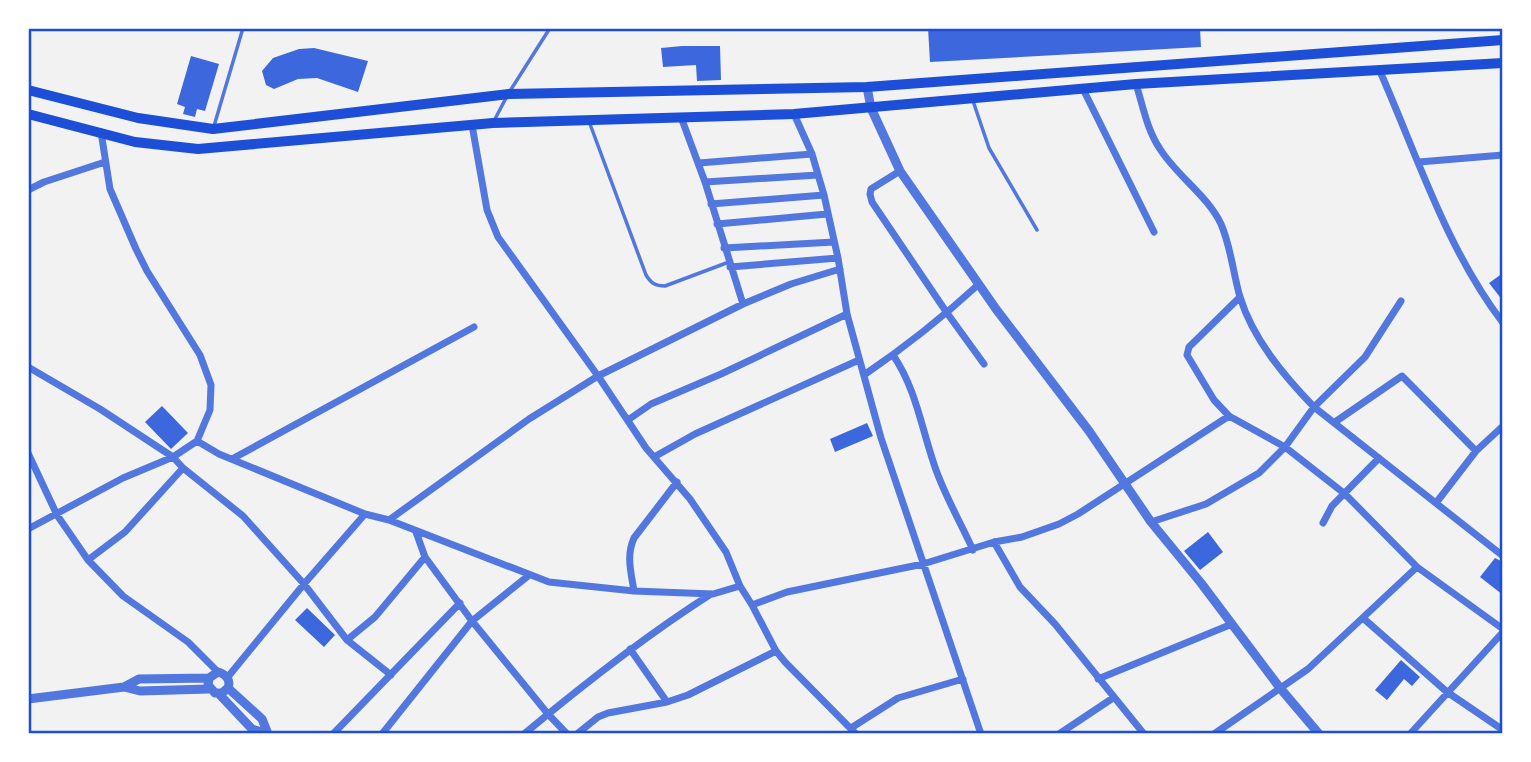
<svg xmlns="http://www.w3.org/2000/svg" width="1531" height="762" font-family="Georgia,serif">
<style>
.building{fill:#3d67dc}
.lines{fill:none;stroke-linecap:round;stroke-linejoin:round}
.service{stroke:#5277de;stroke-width:3.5}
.minor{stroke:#5277de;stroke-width:7}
.tertiary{stroke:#5277de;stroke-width:9}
.primary{stroke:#1d4ed8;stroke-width:10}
.neatline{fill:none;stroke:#1d4ed8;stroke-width:2.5}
</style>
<rect width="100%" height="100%" fill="#f2f2f2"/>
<path class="building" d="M928,28h272l1,19 -271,15z
M682,46h38l1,34 -24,1 -1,-16 -33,2 -2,-19z
M314,48l54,13 -10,31 -41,-14 -19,1 -24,10 -8,-4 -4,-14 11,-13 26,-9z
M191,56l28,8 -14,47 -8,-2 -2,8 -12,-3 2,-7 -8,-3z
M1503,273v28l-14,-18z
M162,406l26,27 -17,16 -26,-27z
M867,423l6,13 -38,16 -5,-13z
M1208,532l15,20 -23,18 -16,-19z
M1495,558l8,4v33l-23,-18z
M307,608l28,27 -11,12 -29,-27z
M1401,660l19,17 -8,9 -8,-7 -17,21 -12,-10z"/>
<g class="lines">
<path class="service" d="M510,91l40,-63
M973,101l16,47 48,82
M495,119l11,-21
M590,124l56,151c5,8 9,11 19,11l64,-24
M214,126l29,-98"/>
<path class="minor" d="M1379,69c38,86 67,179 124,254
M1136,84c7,22 11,46 24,65 17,27 47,46 61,75 10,23 12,49 19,73 13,42 44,79 74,110l189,149
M1083,89l71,143
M794,114l18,40 12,41 14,63 9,56 34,124 100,296
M681,117l24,65 38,122
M472,125l15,85 11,27 100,139 48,72 44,51 36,53 14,34 12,19
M101,132l9,57 26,60 11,22 53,84 11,30 -1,25 -13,31 22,13 146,60 24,6 140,-101 69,-43 145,-72 48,-20 49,-15
M1419,162l84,-7
M699,163l113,-9
M900,171l-29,18 -1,5 2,8 75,111 37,51
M705,182l113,-7
M28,190l16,-8 61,-20
M711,204l113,-9
M717,224l110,-10
M724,248l110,-6
M730,267l108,-9
M893,355c22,32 28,70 40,106 9,30 27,60 40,89
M28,367l72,42 73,48 24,-16
M864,375c41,-28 79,-58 115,-91
M1229,416l-15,-16 -27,-45 2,-8 51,-50
M628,420l23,-16 70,-30 126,-60
M1335,422l67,-46 74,75
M28,453l29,62 31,45 35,36 65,46 30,30
M654,457l41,-23 164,-74
M232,459l242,-132
M1436,503l40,-52 27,-25
M389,520l160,62 85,9 79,3 27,-8
M1151,522l55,-18 53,-31 26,-26 29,-40 51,-50 36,-56
M1323,523l9,-17 47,-48
M28,529l95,-51 50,-21 10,11 60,48 61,68 61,-70
M416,532l9,25 47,64 76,93 19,20
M994,542l26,45 35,37 89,110
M88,560l37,-28 58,-64
M634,591c-3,-19 -8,-35 0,-53l43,-56
M1363,618l84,74 56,38
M347,640l44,35
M630,649l37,53
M227,678l77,-94 43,56 28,-23 50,-60
M1098,679l134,-55
M851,728l47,-30 65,-19
M333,734l127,-131
M382,734l90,-113 56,-45
M524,734c60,-50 121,-98 187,-140
M577,734l21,-17 10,-4 59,-11 21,-7 88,-44
M856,734l-71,-72 -9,-11 -24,-46 35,-13 136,-28 71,-22 28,-5 37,-13 19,-10 151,-98 56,31 60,47 72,73 86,62
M1059,734l54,-36
M1214,734l94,-65 109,-102
M1410,734l93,-102"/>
<path class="tertiary" d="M867,87l4,21 29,63 96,138 93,122 62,91 50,61 79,105 39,46
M124,687l16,4 69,-2
M228,688l-6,5h-7l-7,-8 1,-7 9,-6c8,2 13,8 10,16l34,31 6,15
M219,694l33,35 16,5
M28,699l96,-12 15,-8 70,-1"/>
<path class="primary" d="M28,90l110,28 75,11 296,-35 358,-7 636,-47
M28,114l107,28 63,7 295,-26 301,-9 342,-30 367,-21"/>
</g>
<rect width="1531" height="762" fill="none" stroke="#ffffff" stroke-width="60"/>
<rect x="30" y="30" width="1471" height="702" class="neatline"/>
</svg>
